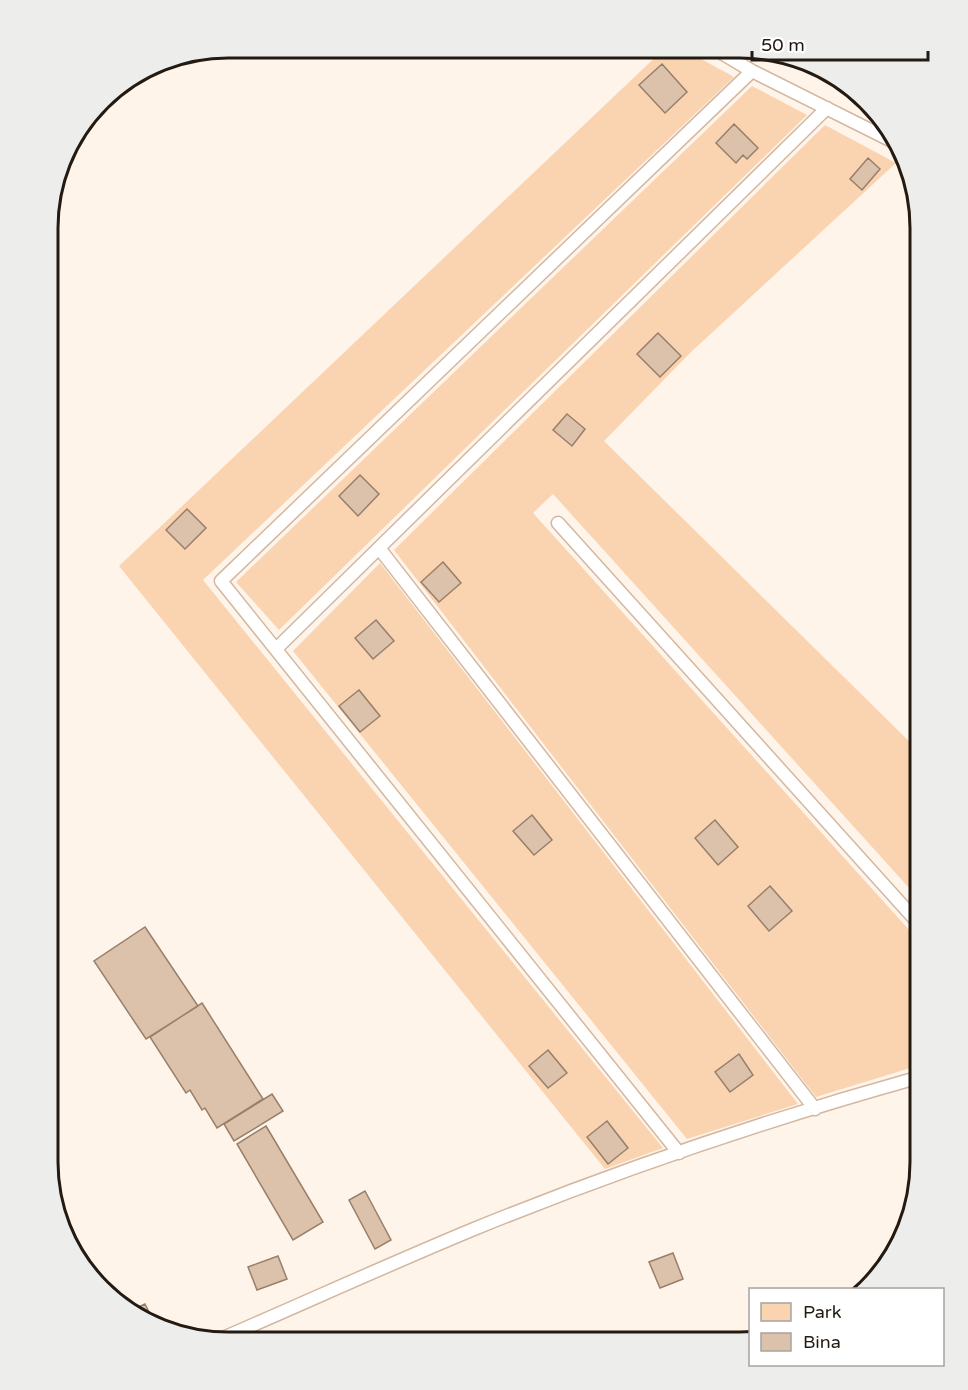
<svg xmlns="http://www.w3.org/2000/svg" width="968" height="1390" font-family="'Varela Round',sans-serif">
<style>
.green{fill:#fad3b1}
.building{fill:#dcc2aa;stroke:#987f6a;stroke-width:1.5}
.lines{fill:none;stroke-linecap:round;stroke-linejoin:round}
.lane-casing{stroke:#d3b8a1;stroke-width:15}
.lane{stroke:#fff;stroke-width:12}
.rim{fill:none;stroke:#231a11;stroke-width:3}
</style>
<rect width="100%" height="100%" fill="#fff4ea"/>
<path class="green" d="M664,49h19l51,28 -531,503 460,568 -58,21 -486,-603z
M752,86l55,29 -528,515 -43,-48z
M825,125l71,38 -205,189 -87,89 316,311v148l-367,-406 -20,19 387,429v123l-104,32 -422,-547z
M380,563l418,541 -111,35 -394,-488z"/>
<path class="building" d="M662,64l25,28 -22,21 -26,-28z
M734,124l24,24 -11,11 -4,-4 -7,8 -20,-20z
M868,158l12,11 -18,21 -12,-11z
M658,333l23,23 -21,21 -23,-23z
M567,414l18,15 -13,17 -19,-16z
M360,475l19,19 -21,22 -19,-20z
M187,509l19,19 -21,21 -19,-19z
M443,562l18,21 -22,19 -18,-20z
M376,620l18,21 -21,18 -18,-21z
M359,690l21,26 -20,16 -21,-26z
M532,815l20,25 -18,15 -21,-24z
M715,820l23,27 -20,18 -23,-27z
M770,886l22,25 -23,20 -21,-25z
M145,927l53,79 -52,33 -52,-78z
M202,1003l61,96 -46,29 -12,-20 -3,2 -12,-20 -4,3 -36,-56z
M548,1050l19,23 -19,15 -19,-22z
M739,1054l14,21 -23,17 -15,-20z
M272,1094l11,17 -49,30 -10,-17z
M607,1121l21,27 -20,16 -21,-27z
M266,1126l57,96 -30,18 -56,-96z
M365,1191l26,49 -16,9 -26,-49z
M673,1253l10,26 -23,9 -11,-26z
M278,1256l9,23 -30,11 -9,-23z
M145,1304l7,14 -20,-8z"/>
<g class="lines">
<g class="lane-casing">
<path id="lane" d="M715,49l37,22 146,73
M558,523l362,402
M379,548l436,561
M276,649l551,-541
M679,1153l-458,-572 531,-510
M216,1341c86,-37 171,-76 258,-112 145,-59 295,-110 446,-152"/>
</g>
<use href="#lane" class="lane"/>
</g>
<path d="M0 0H968V1390H0ZM228 58H740A170 170 0 0 1 910 228V1162A170 170 0 0 1 740 1332H228A170 170 0 0 1 58 1162V228A170 170 0 0 1 228 58Z" fill="#ededec" fill-rule="evenodd"/>
<path class="rim" d="M228 58H740A170 170 0 0 1 910 228V1162A170 170 0 0 1 740 1332H228A170 170 0 0 1 58 1162V228A170 170 0 0 1 228 58Z"/>
<rect x="749" y="1288" width="195" height="78" fill="#ffffff" stroke="#a7a3a0" stroke-width="1.5"/>
<rect x="761" y="1303" width="30" height="18" fill="#fad3b1" stroke="#a7a3a0" stroke-width="1.5"/>
<text x="803" y="1318" font-size="18" fill="#231a11">Park</text>
<rect x="761" y="1333" width="30" height="18" fill="#dcc2aa" stroke="#a7a3a0" stroke-width="1.5"/>
<text x="803" y="1348" font-size="18" fill="#231a11">Bina</text>
<path d="M752 51v9h176v-9" fill="none" stroke="#231a11" stroke-width="3"/>
<text x="761" y="51" font-size="18" fill="#231a11" stroke="#ffffff" stroke-width="4.5" paint-order="stroke">50 m</text>
</svg>
